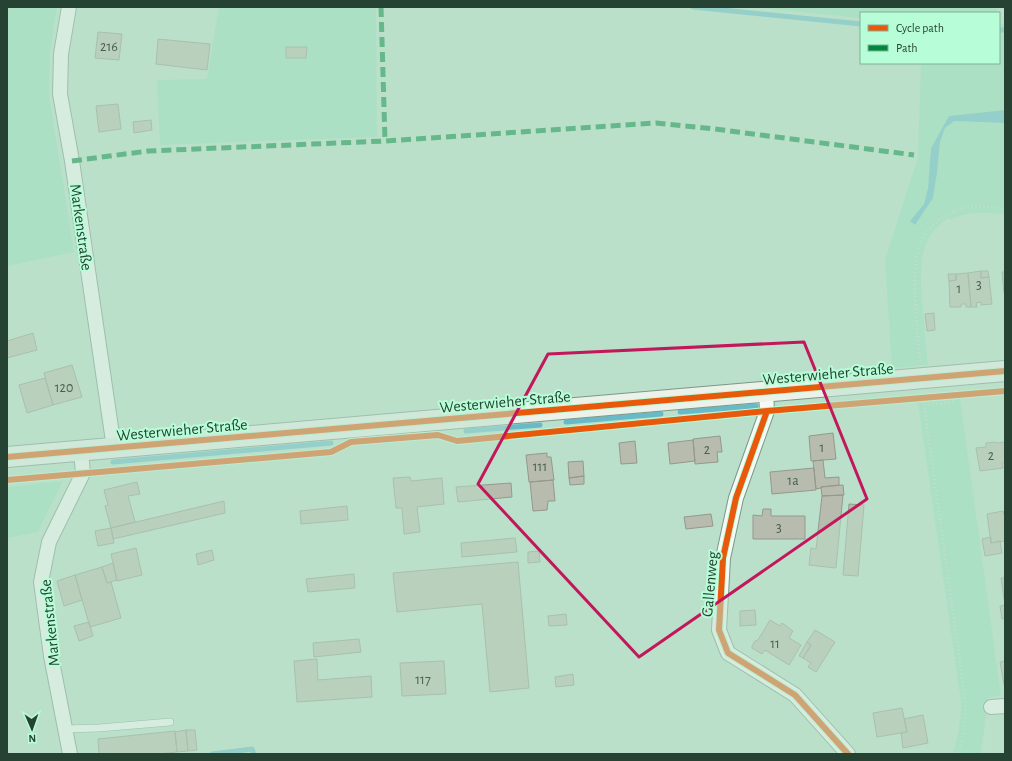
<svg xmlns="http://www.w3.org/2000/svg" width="1012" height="761" font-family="'Alegreya Sans',sans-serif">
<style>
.green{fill:#9ae1bc}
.water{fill:#68bac8}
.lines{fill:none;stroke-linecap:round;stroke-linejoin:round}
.stream{stroke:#68bac8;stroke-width:5}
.building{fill:#b8bcae;stroke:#94998c}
.lane-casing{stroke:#7a9888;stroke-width:8}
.street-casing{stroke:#7a9888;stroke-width:16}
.secondary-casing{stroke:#7a9888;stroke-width:22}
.path{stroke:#cedbd4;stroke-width:2.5;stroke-dasharray:1 3;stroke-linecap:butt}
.lane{stroke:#f5faf7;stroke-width:7}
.street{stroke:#f5faf7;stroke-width:14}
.secondary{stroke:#ecf1ea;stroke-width:20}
.quiet{stroke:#00873e;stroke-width:5;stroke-dasharray:10 5;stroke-linecap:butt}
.cycleway-casing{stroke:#b7fdd7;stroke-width:8}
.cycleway{stroke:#e8590c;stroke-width:6}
.marked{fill:none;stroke:#c2185b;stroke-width:3;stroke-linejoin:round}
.labels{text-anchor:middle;stroke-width:4;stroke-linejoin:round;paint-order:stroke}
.number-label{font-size:14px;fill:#4a6052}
.street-label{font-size:16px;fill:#254233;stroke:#b7fdd7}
</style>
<rect width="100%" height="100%" fill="#bae0cb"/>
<path class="green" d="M7,7h50l-7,45 -1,43 25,157 -67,14z
M219,7h157l1,130 -217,8 -3,-65 50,-1z
M751,7h248l-3,4 -5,2h-130v5z
M1005,23v87l-56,6 -18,32 -3,40 -4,16 -14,17 5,3 18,-26 4,-25 3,-31 5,-14 9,-7 51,2v91c-20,-2 -37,-3 -55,6v-3c-35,21 -30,57 -27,92 1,18 3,37 5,56l-36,3 -7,-108 33,-103 3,-94h78v-39z
M960,399l41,296 -13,3 -7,56h-28c5,-18 8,-34 8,-52l-43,-299z
M63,481l-19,38 -6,13 -31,6v-51z"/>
<path class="water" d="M1005,110v13l-51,-2 -9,7 -5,14 -3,31 -4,25 -18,27 -5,-4 14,-17 4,-16 3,-40 18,-32z"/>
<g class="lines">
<path class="stream" d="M693,7l168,17
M999,30h6
M680,412l76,-6
M566,422l95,-8
M466,431l74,-6
M113,462l218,-19
M212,754l40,-5 2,5"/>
</g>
<path class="building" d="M98,32l24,2 -3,26 -24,-2z
M158,39l52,5 -3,26 -51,-6z
M286,47h21l-1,11h-20z
M118,104l3,25 -22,3 -3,-26z
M151,120l1,10 -18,3 -1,-11z
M981,271v7l8,-1 3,27 -11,1v-3l-5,1 1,4h-6l-3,-34z
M981,271h7l1,6 -8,1z
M1002,272h3v21h-1z
M968,273l3,34h-5v-3h-5v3h-11l-1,-26 7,-1v-6z
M948,274h8v6l-7,1z
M934,313l1,17 -8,1 -2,-17z
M33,333l4,17 -30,8v-17z
M72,365l10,32 -29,8 -9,-32z
M45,378l8,27 -26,8 -8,-28z
M833,433l3,26 -25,2 -2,-25z
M720,436l2,16h-5l1,10 -23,2 -2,-25z
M693,440l2,21 -25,3 -2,-21z
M635,441l2,22 -16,1 -2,-21z
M996,442l1,1 8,-1v20l-3,1 1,5 -23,3 -4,-23 10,-1v-4z
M547,453v4h4l3,23 -25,2 -3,-27z
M823,460l2,18 14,-1v8l-18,2v1l-5,1 -3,-28z
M583,461l1,15 -15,2 -1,-16z
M814,468l2,22 -44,4 -2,-22z
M584,476v8l-14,1 -1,-7z
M410,477l1,4 31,-3 2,26 -27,3 3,25 -16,2 -2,-26h-6l-3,-30z
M553,480l2,21h-7l-1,9 -14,1 -3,-29z
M137,482l3,12 -12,2 7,26 -24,6 -6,-22 3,-1 -4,-15z
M511,483l1,14 -54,5 -2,-15z
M843,485l1,10 -22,1 -1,-9z
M843,495l-7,73 -27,-3 2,-17 5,1 6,-53z
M224,501l1,12 -112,26 -2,-11z
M849,504l15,1 -6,71 -15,-1z
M347,506l1,14 -47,4 -1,-13z
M763,509h8v7h34v23h-52v-24l9,1z
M1003,511l1,4h1v26l-14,2 -4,-29z
M711,514l2,12 -27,3 -2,-12z
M111,528l3,15 -16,3 -3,-15z
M991,537v6l9,-2 2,12 -17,3 -3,-17z
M515,538l2,14 -55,5 -1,-14z
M136,548l6,27 -25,6 -6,-27z
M212,550l2,10 -16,5 -2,-11z
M539,551l1,11 -12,1v-11z
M518,562l11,126 -39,4 -8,-88 -85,8 -4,-39z
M113,563l4,17 -10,3 -5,-16z
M102,567l5,16 4,-1 10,36 -31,9 -15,-52z
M354,574l1,14 -47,4 -2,-13z
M75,575l7,25 -18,6 -7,-25z
M1001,578h4v28v-1z
M1005,605v13l-3,1 -2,-13z
M755,610l1,15 -16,1v-15z
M566,614l1,11 -18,1 -1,-10z
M770,620l10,6 2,-3 11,8 -4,7 12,7 -12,20 -24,-15 -3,4 -10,-6v-2l3,-5 3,-1z
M89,622l4,14 -14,5 -5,-15z
M815,630l20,12 -19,30 -8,-5 3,-4 -8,-5 8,-13 -4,-3z
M359,639l2,13 -47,5 -1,-14z
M807,642l4,3 -8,13 -4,-2z
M317,659l1,21 53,-4 1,21 -75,5 -3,-41z
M444,661l2,33 -44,2 -2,-33z
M1005,661v23l-1,1 -4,-23z
M573,674l1,11 -18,2 -1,-10z
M902,708l5,24 -30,5 -4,-24z
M923,715l5,28 -25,5 -2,-15 6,-1 -3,-13z
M186,730h9l2,20 -9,1z
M186,730l2,21 -11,1 -2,-20z
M175,731l2,21 -18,2h-60l-1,-15z"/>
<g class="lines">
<g class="lane-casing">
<path id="lane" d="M65,729l34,-1 71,-6"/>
</g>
<g class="street-casing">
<path id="street" d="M69,7l-8,47 -1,40 12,67 42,287
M766,391l1,20 -31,87 -13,60 -4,72 9,23 67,42 53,59
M991,707l14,-1
M70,754l-19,-98 -10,-74 8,-40 34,-69 -2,-22"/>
</g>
<g class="secondary-casing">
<path id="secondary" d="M7,457l998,-86"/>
</g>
<path class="path" d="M920,361c-2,-31 -10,-84 -1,-113 7,-23 32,-40 55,-42 11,0 21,2 31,3
M954,395v7l-30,3 41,293c1,21 -1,37 -7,56
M984,754l5,-32"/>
<use href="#lane" class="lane"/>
<use href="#street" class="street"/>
<use href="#secondary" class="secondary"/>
<path class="quiet" d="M381,7l4,134
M72,161l76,-10 237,-10 271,-18 59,6 199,26"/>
<g class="cycleway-casing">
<path id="cycleway" d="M767,411l-31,87 -13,60 -4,72 9,23 67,42 53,59
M7,457l998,-86
M7,480l324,-28 20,-10 87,-7 19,6 310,-30 238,-20"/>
</g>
<use href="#cycleway" class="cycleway"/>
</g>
<path d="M0 0H1012V761H0ZM804,342l63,157 -228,158 -161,-173 70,-130z" fill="#bae0cb" fill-opacity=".55" fill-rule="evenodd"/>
<path class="marked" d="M804,342l63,157 -228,158 -161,-173 70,-130z"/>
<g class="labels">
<g class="number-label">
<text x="109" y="51">216</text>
<text x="979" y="289">3</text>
<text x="959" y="293">1</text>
<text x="64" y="392">120</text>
<text x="822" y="452">1</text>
<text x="707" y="454">2</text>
<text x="991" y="460">2</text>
<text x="540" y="471">111</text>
<text x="793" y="485">1a</text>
<text x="779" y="532">3</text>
<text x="775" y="648">11</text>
<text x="423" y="684">117</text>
</g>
<g class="street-label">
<text transform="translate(82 227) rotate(82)" y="6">Markenstraße</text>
<text transform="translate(828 373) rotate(-5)" y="6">Westerwieher Straße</text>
<text transform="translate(505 401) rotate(-5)" y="6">Westerwieher Straße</text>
<text transform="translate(182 429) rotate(-5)" y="6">Westerwieher Straße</text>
<text transform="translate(709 584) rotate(-85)" y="6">Gallenweg</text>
<text transform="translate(49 623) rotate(-96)" y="6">Markenstraße</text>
</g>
</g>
<rect width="1012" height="761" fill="none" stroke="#254233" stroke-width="16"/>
<rect x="860" y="12" width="140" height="52" fill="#b7fdd7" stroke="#7db295"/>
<rect x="868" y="25" width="20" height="6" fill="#e8590c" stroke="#7db295"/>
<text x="896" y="32" font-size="12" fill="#254233">Cycle path</text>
<rect x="868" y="45" width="20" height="6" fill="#00873e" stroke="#7db295"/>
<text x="896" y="52" font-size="12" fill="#254233">Path</text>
<g transform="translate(32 729) rotate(178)" stroke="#b7fdd7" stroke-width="3" paint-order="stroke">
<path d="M0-3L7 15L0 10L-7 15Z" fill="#254233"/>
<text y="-6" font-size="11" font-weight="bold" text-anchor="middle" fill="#254233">N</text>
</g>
</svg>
